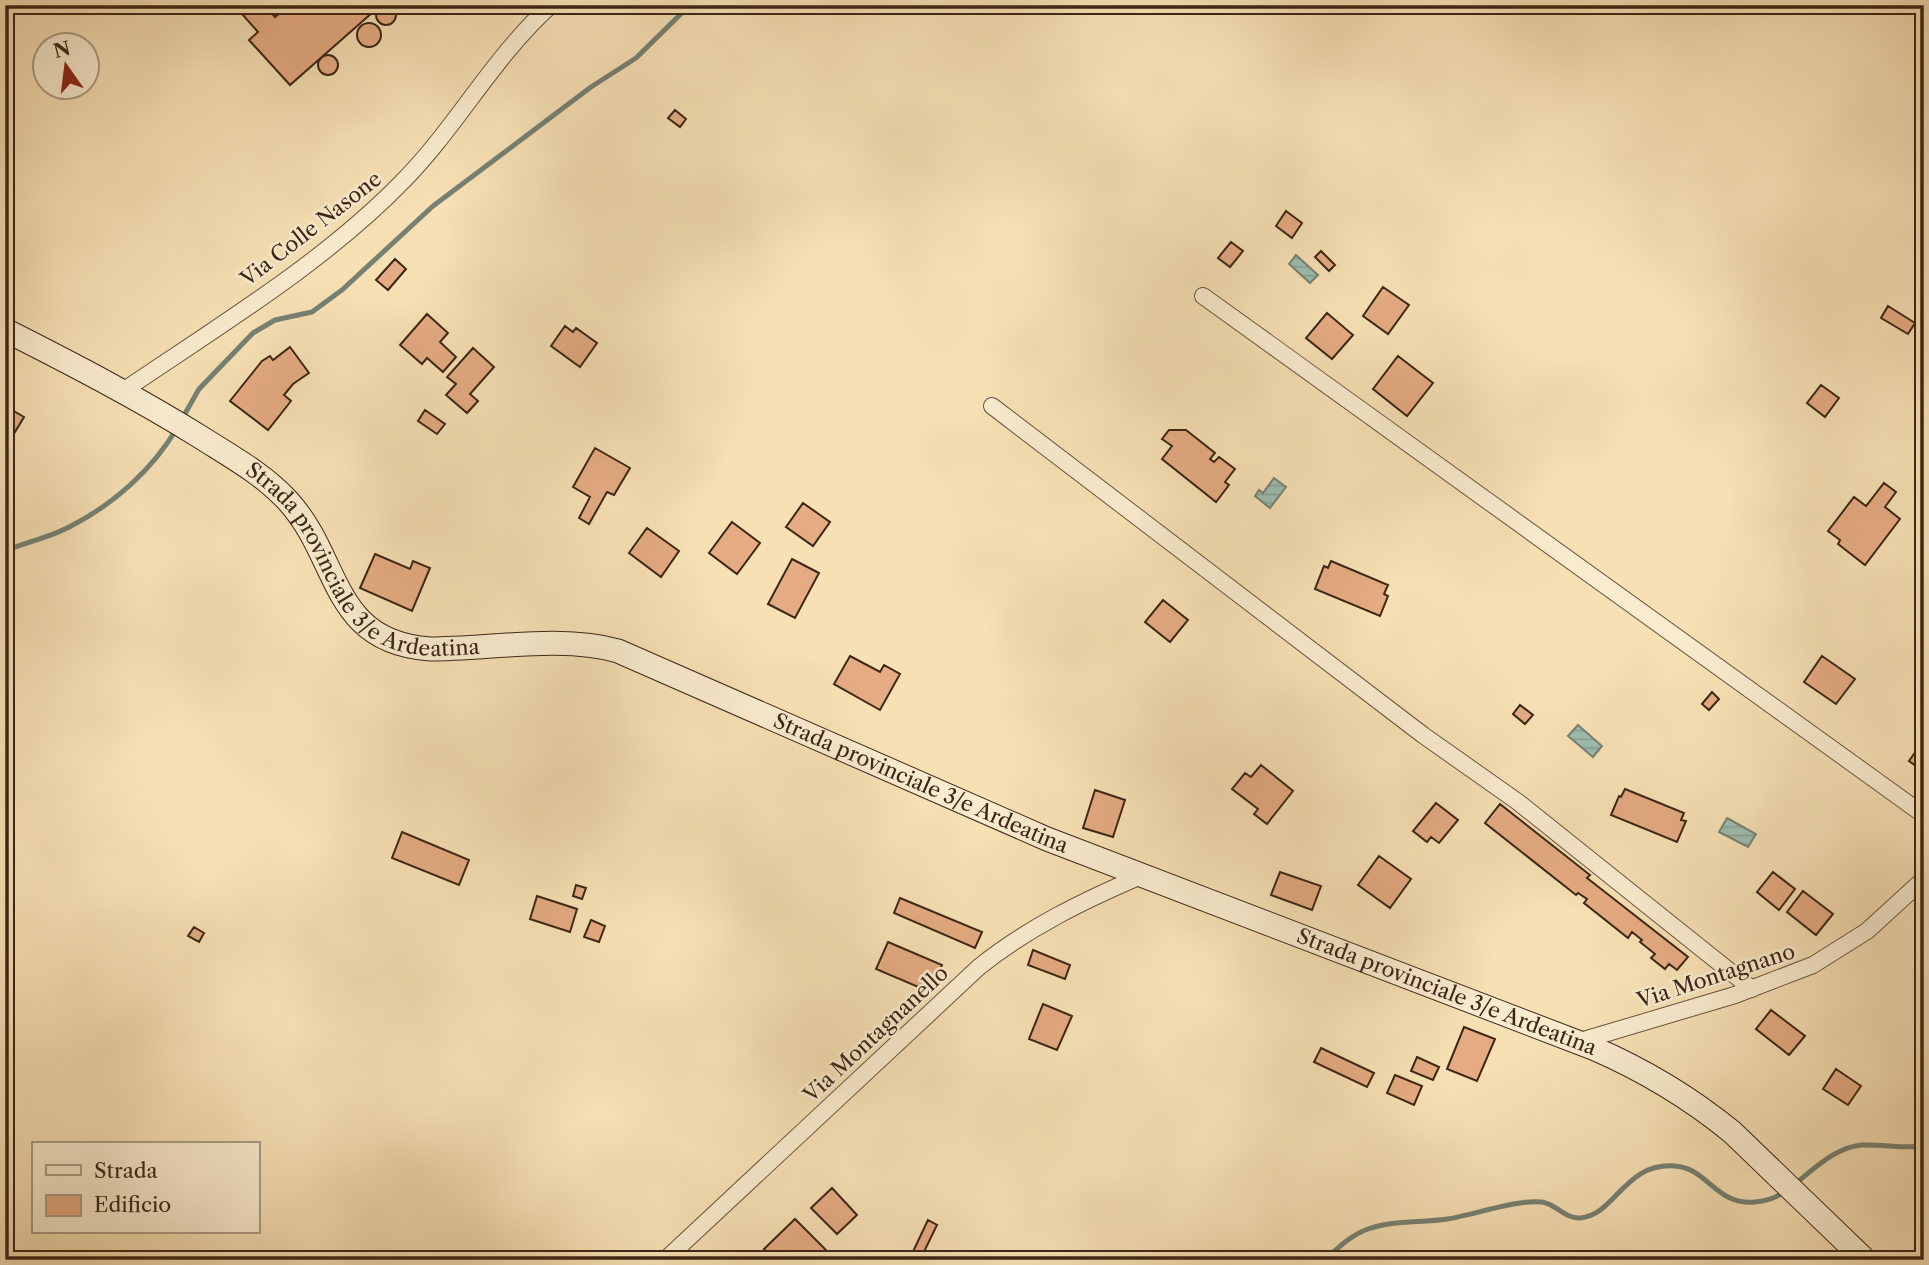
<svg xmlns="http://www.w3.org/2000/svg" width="1929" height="1265" font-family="'Libre Caslon Text',serif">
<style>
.water{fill:url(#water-rules);stroke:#768173;stroke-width:2}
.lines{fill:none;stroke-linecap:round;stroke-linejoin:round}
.stream{stroke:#768173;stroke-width:5}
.building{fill:#e5ab82;stroke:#3c2615;stroke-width:2}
.street-casing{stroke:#6a543d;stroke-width:18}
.secondary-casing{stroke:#3c2615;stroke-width:25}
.street{stroke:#f9ebce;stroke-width:16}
.secondary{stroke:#f9ebce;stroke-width:23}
.labels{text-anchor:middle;stroke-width:5;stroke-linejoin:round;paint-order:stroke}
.street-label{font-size:21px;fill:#3c2615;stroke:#f9ebce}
</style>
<defs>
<pattern id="water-rules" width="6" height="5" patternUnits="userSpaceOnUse" patternTransform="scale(1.75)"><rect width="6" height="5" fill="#9dbdb1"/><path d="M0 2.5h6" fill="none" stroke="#88a297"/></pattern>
</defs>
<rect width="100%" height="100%" fill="#f6e0b4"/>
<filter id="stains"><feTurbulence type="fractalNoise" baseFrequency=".00286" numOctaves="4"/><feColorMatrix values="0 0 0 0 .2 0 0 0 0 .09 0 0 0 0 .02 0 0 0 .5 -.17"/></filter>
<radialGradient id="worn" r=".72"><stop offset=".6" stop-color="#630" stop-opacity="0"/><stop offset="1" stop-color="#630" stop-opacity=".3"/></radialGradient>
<path class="water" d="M1296,255l22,20 -8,8 -21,-19z
M1274,478l12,9 -16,21 -15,-12 4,-6 4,3z
M1578,725l24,21 -9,11 -25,-21z
M1727,818l29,16 -8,13 -29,-15z"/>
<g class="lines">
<path class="stream" d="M182,419l17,-30 54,-56 22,-13 37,-8 30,-22 91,-84 158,-119 45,-29 54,-53
M5,551c22,-9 46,-14 66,-25 43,-22 82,-57 106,-98
M1795,1184c20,-16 41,-37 67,-39 21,-1 41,4 62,1
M1325,1260c13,-12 26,-25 43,-31 25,-9 53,-6 79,-10 27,-4 70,-20 95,-17 14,2 23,17 38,16 36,-3 44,-56 95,-52 33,2 41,40 80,36 11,-1 21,-4 29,-10"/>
</g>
<path class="building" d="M376 15a10 10 0 1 1 20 0a10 10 0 1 1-20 0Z
M234,5h31l10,12 14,-12h92l-91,80 -41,-45 9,-8z
M357 35a12 12 0 1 1 24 0a12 12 0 1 1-24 0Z
M318 65a10 10 0 1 1 20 0a10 10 0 1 1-20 0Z
M675,110l11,9 -6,8 -12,-9z
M1286,211l16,12 -10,15 -16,-12z
M1231,242l12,9 -13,16 -12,-9z
M1321,251l14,14 -6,6 -14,-14z
M395,259l11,10 -18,21 -12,-10z
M1383,287l26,18 -21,29 -25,-18z
M1888,306l27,17 -7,11 -27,-16z
M1327,313l26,22 -21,24 -26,-21z
M427,314l21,19 -8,9 16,15 -13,15 -16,-14 -5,6 -22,-19z
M565,326l8,6 3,-4 21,15 -17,24 -29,-21z
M290,347l19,26 -16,11 -9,11 7,6 -23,29 -38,-29 32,-40 8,-5 3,4z
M473,348l21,19 -24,27 8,7 -11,12 -21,-18 10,-11 -9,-7z
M1398,356l35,27 -26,33 -34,-27z
M1821,385l18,13 -14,19 -18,-14z
M5,406l19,11 -18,30 -1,-1z
M425,410l20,14 -8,10 -19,-13z
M1169,430h17l29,23 -5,6 4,3 5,-5 16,12 -10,13 4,3 -13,17 -54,-43 10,-13 -10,-7z
M595,448l35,20 -16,27 -7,-3 -18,32 -10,-6 11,-21 -17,-10z
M1884,483l12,9 -11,15 15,12 -35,46 -27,-21 2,-4 -12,-9 26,-34 12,9z
M803,503l27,19 -17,24 -27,-19z
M732,522l28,21 -23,31 -28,-21z
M647,528l32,23 -18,26 -32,-24z
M375,554l35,15 3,-8 17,7 -18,43 -52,-23z
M792,559l27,14 -24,45 -27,-14z
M1331,561l57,24 -4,9 4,2 -8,20 -65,-27 9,-23 4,2z
M1163,600l25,20 -18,22 -25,-20z
M850,656l30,16 4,-7 16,9 -20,36 -46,-26z
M1822,656l33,23 -19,25 -32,-22z
M1712,692l7,7 -10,11 -7,-6z
M1520,705l13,10 -8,9 -12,-10z
M1921,744l3,2v26l-15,-11z
M1261,765l32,26 -26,33 -13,-10 4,-5 -26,-20 13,-16 6,4z
M1625,789l59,24 -3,7 5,1 -9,21 -66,-27 8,-19 2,1z
M1095,790l30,10 -12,37 -30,-9z
M1436,803l22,17 -19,23 -8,-6 -4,5 -14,-11z
M1500,804l90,71 -3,3 101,79 -11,13 -8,-6 -4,5 -14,-11 4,-4 -15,-12 2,-2 -10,-8 -4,6 -44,-35 3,-4 -9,-6 -2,2 -91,-72z
M402,832l67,28 -10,25 -67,-27z
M1379,856l32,23 -21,29 -32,-23z
M1280,872l41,14 -9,24 -41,-15z
M1773,872l22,17 -16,21 -22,-18z
M576,885l10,3 -4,11 -9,-3z
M1803,891l30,23 -17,21 -29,-23z
M537,896l40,13 -7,23 -40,-13z
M900,898l82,34 -7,16 -81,-35z
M591,920l14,6 -6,16 -15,-5z
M194,927l10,6 -5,9 -11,-6z
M888,942l54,23 -12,27 -54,-23z
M1033,950l37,15 -5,14 -37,-14z
M1043,1004l29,12 -15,34 -28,-11z
M1771,1010l34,26 -16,19 -33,-26z
M1464,1027l31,12 -18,42 -30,-12z
M1321,1048l53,25 -7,14 -53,-25z
M1417,1057l22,10 -6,13 -22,-9z
M1836,1069l25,17 -13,19 -25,-16z
M1395,1075l27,11 -8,19 -27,-12z
M832,1188l25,27 -20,19 -26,-26z
M795,1219l35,35 -5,6h-22l-7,-7 -6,7h-15l-11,-11z
M928,1220l9,5 -17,35h-11z"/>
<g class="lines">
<g class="street-casing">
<path id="street" d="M1203,296l721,519
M123,391c94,-64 202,-129 281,-211 53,-54 90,-124 147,-175
M992,406l431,329 95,67 234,187
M1577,1042l158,-47 78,-30 54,-34 57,-52
M665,1260l314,-293c50,-40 104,-66 162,-91"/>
</g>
<g class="secondary-casing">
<g id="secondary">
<path id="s1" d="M5,330c67,34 133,68 197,108 30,19 61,36 86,63 53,58 42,141 142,148 59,0 132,-14 188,2l429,188 546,209c51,22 96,49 139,84l133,128"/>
</g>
</g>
<use href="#street" class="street"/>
<use href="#secondary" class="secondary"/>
</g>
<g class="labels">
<g class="street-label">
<text transform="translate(311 229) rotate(-38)" y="7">Via Colle Nasone</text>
<text dy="7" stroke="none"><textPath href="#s1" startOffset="439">Strada provinciale 3/e Ardeatina</textPath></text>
<text dy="7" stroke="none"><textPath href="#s1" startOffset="1068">Strada provinciale 3/e Ardeatina</textPath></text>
<text transform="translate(1716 976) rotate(-18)" y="7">Via Montagnano</text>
<text dy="7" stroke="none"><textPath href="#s1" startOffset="1634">Strada provinciale 3/e Ardeatina</textPath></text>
<text transform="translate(876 1034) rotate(-43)" y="7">Via Montagnanello</text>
</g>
</g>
<rect width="1929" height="1265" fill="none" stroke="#f6e0b4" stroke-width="28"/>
<rect x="7" y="7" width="1915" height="1251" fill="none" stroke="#3c2615" stroke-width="3.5"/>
<rect x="14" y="14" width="1901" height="1237" fill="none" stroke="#3c2615" stroke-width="2"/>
<rect x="32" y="1142" width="228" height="91" fill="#f9ebce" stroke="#ad9c84" stroke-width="2"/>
<rect x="46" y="1165" width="35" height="10" fill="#f9ebce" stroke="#ad9c84" stroke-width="2"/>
<text x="94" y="1178" font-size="21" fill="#3c2615">Strada</text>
<rect x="46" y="1195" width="35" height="21" fill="#e5ab82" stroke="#ad9c84" stroke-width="2"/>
<text x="94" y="1212" font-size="21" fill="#3c2615">Edificio</text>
<g transform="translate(66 66) rotate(346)"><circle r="33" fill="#f9ebce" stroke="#ad9c84" stroke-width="2"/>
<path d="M0-5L12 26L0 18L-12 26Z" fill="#8f2418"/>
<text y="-10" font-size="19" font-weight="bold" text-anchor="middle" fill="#3c2615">N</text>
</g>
<rect width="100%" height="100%" filter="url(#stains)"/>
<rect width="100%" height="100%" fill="url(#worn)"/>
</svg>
